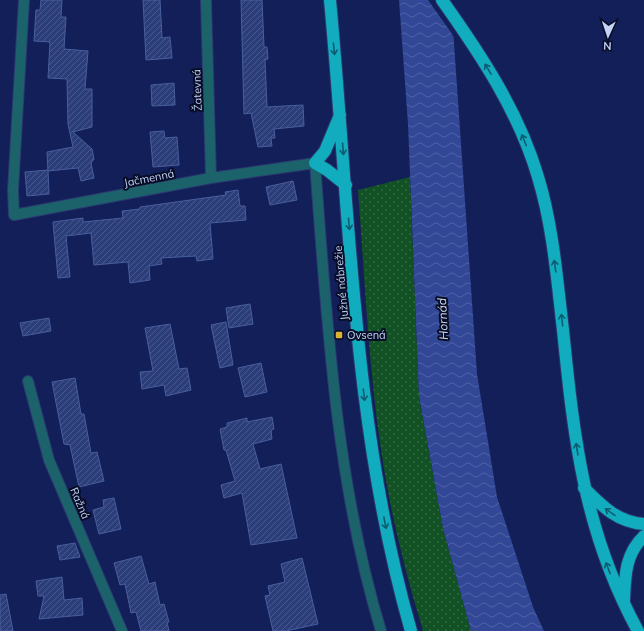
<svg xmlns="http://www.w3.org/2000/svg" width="644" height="631" font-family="Mulish,sans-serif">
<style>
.grass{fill:url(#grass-dots)}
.water{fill:url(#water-waves)}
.pier{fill:#121f59}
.building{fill:url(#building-hatch);stroke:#495e9e}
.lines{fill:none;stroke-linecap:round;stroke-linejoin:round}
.minor-casing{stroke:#2b386f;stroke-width:12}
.highway-casing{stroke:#2b386f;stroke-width:14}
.minor{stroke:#1b626b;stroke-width:10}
.highway{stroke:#12acbf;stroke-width:12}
.oneway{stroke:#0c5c72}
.poi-dot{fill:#ddb133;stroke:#070d26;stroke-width:1.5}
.labels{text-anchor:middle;stroke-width:4;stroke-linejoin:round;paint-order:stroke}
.street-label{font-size:11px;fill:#c4d2f6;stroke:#070d26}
.poi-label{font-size:11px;fill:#c4d2f6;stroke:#070d26;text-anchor:start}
.water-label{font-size:12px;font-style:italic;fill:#d2dbf1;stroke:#070d26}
</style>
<defs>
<pattern id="grass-dots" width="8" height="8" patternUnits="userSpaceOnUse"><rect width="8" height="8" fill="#115123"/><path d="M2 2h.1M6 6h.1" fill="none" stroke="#326944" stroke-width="1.8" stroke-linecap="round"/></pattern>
<pattern id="water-waves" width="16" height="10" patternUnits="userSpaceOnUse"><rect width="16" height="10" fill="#324897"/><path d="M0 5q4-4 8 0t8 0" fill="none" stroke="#4e62a6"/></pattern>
<pattern id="building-hatch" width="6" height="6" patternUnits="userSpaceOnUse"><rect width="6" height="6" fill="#2c3e7a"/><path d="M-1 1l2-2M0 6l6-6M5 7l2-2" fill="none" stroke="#49598e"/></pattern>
</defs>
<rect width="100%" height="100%" fill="#121f59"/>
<path class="grass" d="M410,177l9,220 24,131 28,103h-48c-16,-53 -30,-107 -39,-162 -15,-92 -19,-186 -26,-279z"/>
<path class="water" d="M399,0h52l26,374 20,123 36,110 11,24h-73l-28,-103 -24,-132 -11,-272z"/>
<path class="pier" d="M428,0h25l4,42 -7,-11z"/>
<path class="building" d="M41,0h21l-1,17h5l-2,32 24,2 -3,38h7v38l-19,5 19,17 2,10 -3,4 3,15 -13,3 -3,-13 -30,3 -1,-19 26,-5 -5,-23 -1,-45 -19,-1 2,-36 -16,-1 2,-31h4z
M143,0h17l2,38 8,-1 2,21 -26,2z
M241,0h21l2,47h3l1,12 -3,1 2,47 36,-2 1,21 -30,3 1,9h-4l1,8 -14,1 -7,-34 -7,1z
M174,83l1,22 -23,1 -1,-21z
M164,131l1,7 12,-1 2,28 -26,2 -3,-35z
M48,170l1,24 -22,2 -2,-24z
M293,181l4,19 -27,5 -4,-18z
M238,190l2,16h5l1,14 -36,3 3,36 -16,2 -1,-5 -35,2 1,6 -13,2 1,14 -20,3 -2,-21 -34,3 -3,-32 -25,3 4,41 -12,1 -5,-56 30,-4v4l40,-4 -1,-7 18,-2v-2l86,-12 -1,-3z
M250,304l3,20 -24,4 -3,-20z
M49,318l2,13 -28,5 -3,-13z
M226,322l7,43 -13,3 -9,-43z
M170,324l9,45 8,-1 4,22 -25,6 -2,-11 -22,4 -2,-17 13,-1 -8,-43z
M261,363l6,29 -22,5 -7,-29z
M75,378l6,36h3l7,39 6,-1 7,29 -25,6 -9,-42 -6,-1 -12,-62z
M272,417l2,12 -3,1 1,9 -19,5 7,25 21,-5 16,74 -46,7 -9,-52 -18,5 -3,-13 14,-4 -9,-31h-2l-4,-21 7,-2v-4l20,-5v4z
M114,498l7,31 -22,5 -6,-24 11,-3 -1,-7z
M75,543l5,14 -20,3 -3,-14z
M141,556l8,28 6,-2 5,23 4,-1 5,18h-2l2,9h-28l-5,-19 -5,1 -6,-29 -5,1 -6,-22z
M302,558l16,66 -32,7h-13l-8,-35 5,-1 -2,-9 17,-4 -4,-18z
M62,577l2,23 18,-2 1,17 -44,4 5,-23h-6l-2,-15z
M6,594l7,37h-13v-36z"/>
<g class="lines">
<g class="minor-casing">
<path id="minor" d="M24,0l-11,190 1,25 197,-37 104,-15c12,157 20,316 66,468
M206,0l5,178
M28,381l21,79 73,171"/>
</g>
<g class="highway-casing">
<path id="highway" d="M330,0c20,211 22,426 81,631
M442,0c39,55 77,112 96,177 15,49 19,102 25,153 11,109 21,202 75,301
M340,115l-15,36 -10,12 12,7 19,15
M584,488c18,18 33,34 60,36
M624,601c1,-25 1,-47 20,-65"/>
</g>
<use href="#minor" class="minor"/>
<use href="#highway" class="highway"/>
</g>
<defs><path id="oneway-shaft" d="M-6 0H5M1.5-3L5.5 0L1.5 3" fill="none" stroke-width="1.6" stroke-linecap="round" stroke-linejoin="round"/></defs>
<g class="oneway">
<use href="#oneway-shaft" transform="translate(334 49) rotate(84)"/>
<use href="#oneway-shaft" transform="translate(488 69) rotate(-121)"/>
<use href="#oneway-shaft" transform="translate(524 140) rotate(-112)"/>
<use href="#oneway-shaft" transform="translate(343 149) rotate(86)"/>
<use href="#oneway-shaft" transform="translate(349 224) rotate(85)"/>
<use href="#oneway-shaft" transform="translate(555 266) rotate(-98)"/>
<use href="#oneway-shaft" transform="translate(562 320) rotate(-96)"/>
<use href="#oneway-shaft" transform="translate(364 395) rotate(83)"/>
<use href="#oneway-shaft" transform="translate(577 449) rotate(-99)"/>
<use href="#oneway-shaft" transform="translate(610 512) rotate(-145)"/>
<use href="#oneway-shaft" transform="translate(385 523) rotate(79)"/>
<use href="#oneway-shaft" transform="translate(608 568) rotate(-111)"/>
</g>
<rect class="poi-dot" x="335" y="331" width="8" height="8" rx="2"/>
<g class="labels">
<g class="street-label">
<text transform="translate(197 90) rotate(-92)" y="4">Žatevná</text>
<text transform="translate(149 178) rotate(-11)" y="4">Jačmenná</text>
<text transform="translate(341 283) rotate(-95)" y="4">Južné nábrežie</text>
<text transform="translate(80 503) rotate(67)" y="4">Ražná</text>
</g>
<g class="poi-label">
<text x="347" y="339">Ovsená</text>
</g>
<g class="water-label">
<text transform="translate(443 319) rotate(-93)" y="4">Hornád</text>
</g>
</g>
<g transform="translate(608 36) rotate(183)" stroke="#070d26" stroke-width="3" paint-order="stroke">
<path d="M0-3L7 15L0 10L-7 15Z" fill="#c4d2f6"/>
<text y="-6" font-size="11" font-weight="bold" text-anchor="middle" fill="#c4d2f6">N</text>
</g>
</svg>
